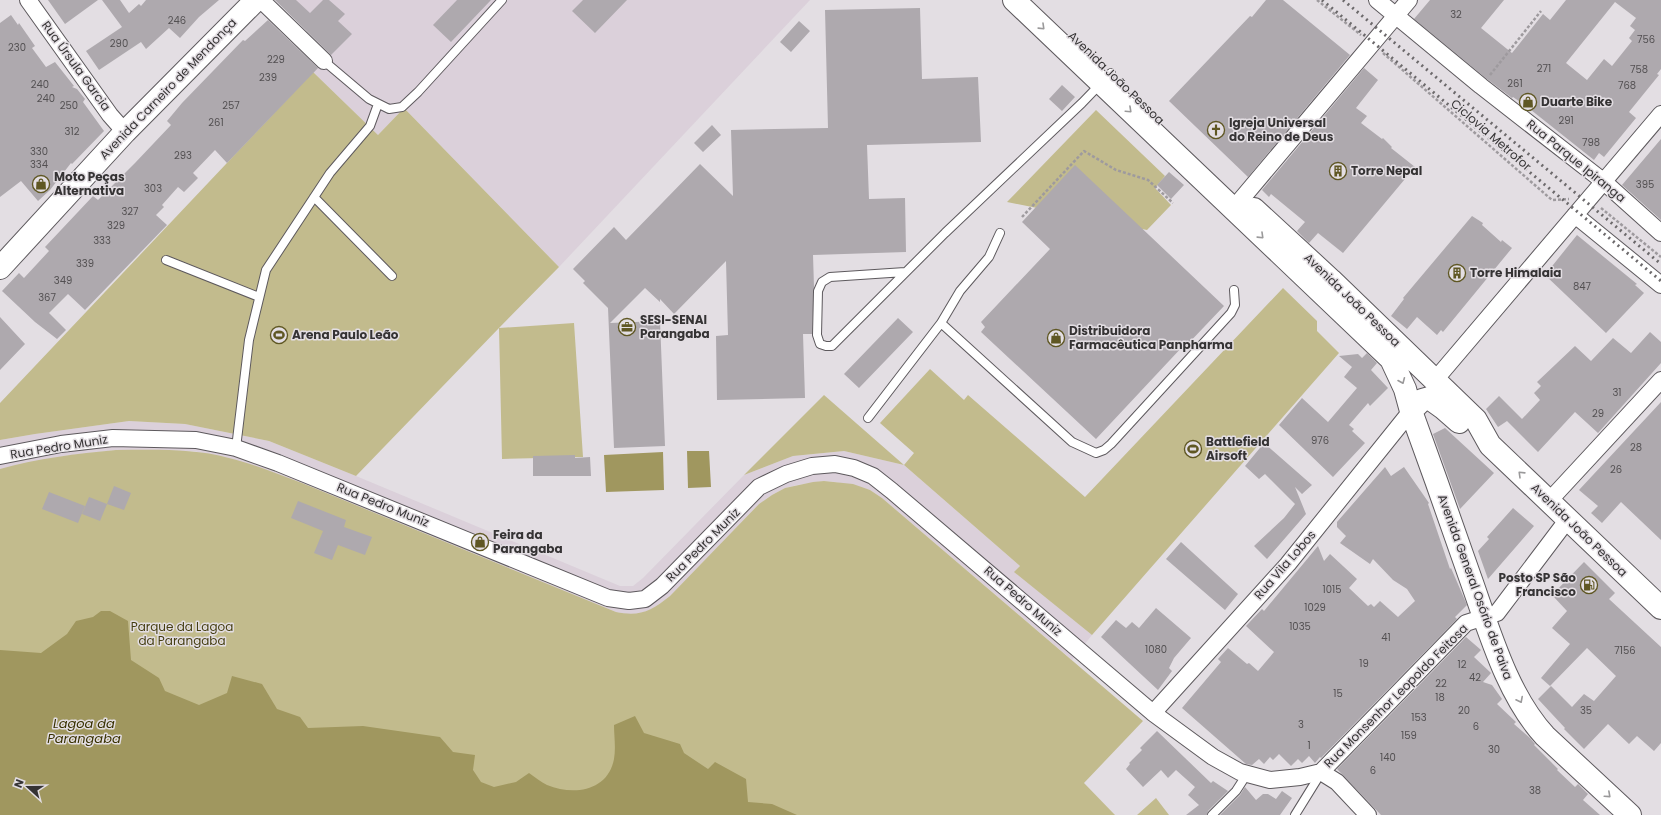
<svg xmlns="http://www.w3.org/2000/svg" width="1661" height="815" font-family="Poppins,sans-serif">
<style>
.built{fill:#dbd0da}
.green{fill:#c2bb8d}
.water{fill:#a0975f}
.building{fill:#aea9ae;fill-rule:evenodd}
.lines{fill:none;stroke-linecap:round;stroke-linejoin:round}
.lane-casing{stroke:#5d595d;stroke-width:10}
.street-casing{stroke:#5d595d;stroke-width:18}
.secondary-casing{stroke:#5d595d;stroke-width:24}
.primary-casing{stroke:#5d595d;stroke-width:24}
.path{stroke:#9e9a9e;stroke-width:2.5;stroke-dasharray:3 2;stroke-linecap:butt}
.lane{stroke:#fff;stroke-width:8}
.street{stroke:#fff;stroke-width:16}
.secondary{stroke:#fff;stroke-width:22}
.primary{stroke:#fff;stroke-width:22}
.rail{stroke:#6c696b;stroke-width:3;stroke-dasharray:2 4;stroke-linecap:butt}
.oneway{stroke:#9a999a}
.labels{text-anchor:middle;stroke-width:3;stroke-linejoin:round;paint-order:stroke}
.number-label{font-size:10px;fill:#535052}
.street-label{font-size:12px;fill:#353334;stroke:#e3dee3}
.poi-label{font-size:12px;font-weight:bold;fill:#353334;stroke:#e3dee3;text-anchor:start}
.park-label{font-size:12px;fill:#453e11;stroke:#e3dee3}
.water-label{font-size:13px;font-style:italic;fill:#383101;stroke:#e3dee3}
</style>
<rect width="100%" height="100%" fill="#e3dee3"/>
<path class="built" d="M294,0h516l-251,267 -155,-159 -26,27 -65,-63 26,-27z
M129,421l56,3 84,17 87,35 264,110h13l10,-8 101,-103 49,-19 51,-5 60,14 116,101 -5,6 77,63 -20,25 -190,-162 -12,-8 -34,-8 -12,-1 -27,4 -12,3 -13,7 -13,9 -89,92 -16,12 -14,6h-13l-11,-2 -314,-129 -73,-25 -36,-7 -77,-1 -52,6 -64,14v-30l35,-6z"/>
<path class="green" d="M313,72l65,63 26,-27 155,159 -60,61 75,-5 9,134 -81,2 -3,-131 -143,148 -87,-35 -84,-17 -56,-3 -94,13 -35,6v-37z
M1096,110l69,66 -10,12 16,17 -24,25 -140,-28z
M1283,288l34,33v10l22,22 -247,282 -78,-63 6,-6 -116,-101 -60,-14 -51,5 -49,19 80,-80 80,70 10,-12 -34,-30 50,-54 34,31 4,-5 117,102z
M116,450c38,0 76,-2 113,8 25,6 49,16 73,25l314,129c24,5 35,-1 54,-16l89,-92 13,-9 13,-7 28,-6 11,-1 29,3 17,6 12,8 261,223 -59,62 31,32h-1115v-346c38,-11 76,-15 116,-19z
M1156,798l13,17h-32z"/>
<path class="water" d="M687,451h22l2,36 -23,1z
M663,452l1,38 -58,2 -2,-37z
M101,611h9l18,10 3,39 28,18 6,13 34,14 28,-12 5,-17 30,8 15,25 23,8 8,11 55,-2 77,11 13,15 22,3 -2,15 8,12 13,5 22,-5 13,-9c6,4 12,9 18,12 27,11 61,6 67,-26 2,-11 0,-24 0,-34l21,-9 9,17 36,11 4,9 24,16 7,-7 31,17 2,23 24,2 25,11h-797v-165l41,3 26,-19 9,-13 17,-4z"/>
<path class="building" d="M48,0h50l-33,24z
M102,0h18l9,13 10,-9 2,2 5,-6h73l-20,17 -19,21 -11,-10 -23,21 -5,-7 -42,28 -13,-19 36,-24z
M275,0h21l14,13 13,-13h6l16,14 -7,7 14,13 -21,21z
M457,0h34l-40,42 -18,-17z
M583,0h44l-32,33 -23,-22z
M1266,0h17l67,55 -102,122 -79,-76 81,-85 2,1z
M1430,0h74l-23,28 31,25 31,-39 7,6 16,-20h95v69l-4,5 2,1 -30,37 7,6 -32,39 -5,-4 -5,7 -68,-54 -13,-9 -1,1 -25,-19 -73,-60zM1615,2l21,16 -6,8 5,4 -6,8 3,3 -20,25 -8,-7 -17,21 -21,-17z
M920,8l2,71 56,-2 3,65 -114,3 2,54 36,-1 1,54 -93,3 1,32 -2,47h-9l2,64 -88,2 -1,-64 12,-1 -2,-74 -52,53 -14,-15v3l-15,-14 -35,35 50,-2 5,125 -51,2 -6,-140 -25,-25 2,-2 -12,-12 41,-42 12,13 74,-76 33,32 -2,-66 97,-2 -3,-118z
M11,15l7,10 1,-2 16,23 -3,2 14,19 9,-5 19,24 -2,1 5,2 8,10 -2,3 21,29 -32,33 -1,-1 -21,27 -12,11 -17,-20 -21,16v-174z
M268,20l50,48 -91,95 -12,-13 -22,23 5,5 -14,14 -6,-5 -16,18 2,2 -8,8 11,10 -82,85 -17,-16 -19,19 17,17 -9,9 -22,-17 -33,-31 17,-18 5,5 25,-27 -4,-4 48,-51 5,4 37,-37 36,-38 -4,-4 15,-18 61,-63 2,1z
M799,21l11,10 -19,21 -11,-10z
M1364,68l14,12 -22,28 11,8 -6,7 21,16 1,-1 9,9 -1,1 24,19 -72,86 -25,-20 -9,10 -12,-12 8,-9 -34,-28 -2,3 -7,-7z
M1062,85l13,12 -13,14 -13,-12z
M712,125l9,10 -18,17 -9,-9z
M1661,139v81l-39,-35z
M1075,165l149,141 -39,41 -1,-2 -88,94 -115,-107 4,-5 -4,-5 69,-73 -28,-27z
M1169,172l15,13 -13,14 -14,-14z
M1472,216l11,7 -1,2 19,17 1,-2 10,8 -69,84 -2,-2 -4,5 -20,-18 -10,12 -16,-13 13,-17 -1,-1z
M1577,235l60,49 -2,1 9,8 -38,40 -61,-58z
M0,317l25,27 -25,26z
M898,318l15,14 -54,56 -15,-14z
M1650,332l11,10v21l-63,70 -23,-21 -37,40 -31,-31 -9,6 -12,-18 13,-13 23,23 18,-19 -6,-7 7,-7 -4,-4 38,-36 16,15 22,-23 18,15z
M1367,353l10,10 -6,7 17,18 -18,18 -2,-3 -19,22 5,4 -2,2 13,12 -32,34 -54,-52 23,-27 26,24 29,-34 -13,-11 8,-10 -13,-11 19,-2 4,4z
M1661,402v138l-40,-38 -19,21 -11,-10 7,-7 -19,-16z
M1445,428l49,45 -34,36 -27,-75z
M1264,443l48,42 -10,9 -7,-7 11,27 -39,45 -13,-13 30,-28 11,-14 -30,-30 -6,5 -14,-13z
M575,455v3l15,-1 1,19h-58v-20z
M1385,467l6,9 13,-9 25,36 -1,1 22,65 1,-1 16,37 -12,12 2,2 -136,139 -1,-1 -5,6 -6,-7 -7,7 -4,-4 -7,7 -12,-12 -6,6 -3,-3 -6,7 -5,-5 -7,6 -6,-1 -64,-56 39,-46 -3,-3 10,-11 19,16 2,-1 9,8 16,-19 -28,-26 16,-17 2,2 54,-65 6,15 6,-7 27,25 -8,9 19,18 3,-2 3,3 6,-6 18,16 17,-16 -8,-12 -14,-9 -20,-21 -3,5 -30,-21 6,-7 -9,-9v-5z
M114,486l17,7 -7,17 -17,-6z
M49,492l36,14 -7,17 -36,-14z
M89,497l18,7 -7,17 -18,-7z
M298,501l48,19 -2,7 28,10 -7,18 -27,-10 -6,15 -18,-7 9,-22 -32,-13z
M1513,508l21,18 -46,53 -10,-28 11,-12 -2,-2z
M1181,542l57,52 -13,16 -59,-51z
M1584,562l31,31 -6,6 52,48v96l-7,8 -17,-15 -8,8 -21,-20 -24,25 -20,-20 1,-1 -27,-29 13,-13 21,21 12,-13 10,7 22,-25 -29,-28 -37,38 -9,-8 29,-34 -18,-16 15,-17 -15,-16z
M1156,608l35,30 -17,20 -5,10 3,3 -14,19 -57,-53 15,-17 10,8 6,-6 7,6z
M1466,637l15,13 -7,7 17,16 -8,9 9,3 10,14 -5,5 19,18 -2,2 16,14 5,6 -1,1 24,24 -1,1 18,17 3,-3 10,10 -5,6 17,15h-219l-44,-46z
M1157,731l54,52 2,-2 15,10 -20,20 -1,4h-21l13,-10 -11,-10 7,-8 -19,-17 -8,8 -7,-8 -18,17 -17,-18 4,-5 -1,-1 13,-13 -2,-2z
M1245,787l11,13 7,-6h5l8,5 6,-8 10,7 -12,17h-60l20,-20z"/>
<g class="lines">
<g class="lane-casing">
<path id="lane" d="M324,61l45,38 20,10 13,-2 16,-15 84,-92
M314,197l78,79
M1000,233l-11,24 -29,34 -19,32 131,119 24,11 8,-3 7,-6 120,-131 4,-8 -1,-15
M166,260l93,37
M905,272l-75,5 -8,5 -4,9 -1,44 3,9 6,2h6l113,-113 137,-130 29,-30
M868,418l73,-95
M236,448l13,-108 17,-70 64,-97 40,-47 8,-22
M1212,815l24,-24 11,-17
M1295,815l26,-42"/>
</g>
<g class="street-casing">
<path id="street" d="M28,0l82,115 15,17
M261,0l63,61
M1377,0l104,86 122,95 58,52
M1233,209l176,-209
M1575,215l86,70
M1435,380l226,-266
M0,456l61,-12 52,-6 83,2 40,8 42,15 330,135 21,3 16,-2 17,-13 97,-99 27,-13 26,-8 23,-2 19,4 19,8 19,15 261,222 60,44 27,15 30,8 30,-3 21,-5
M1549,501l112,-121
M1153,713l135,-149 123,-153
M1321,772l145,-149 31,-10 71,-94
M1321,772l16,10 31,33"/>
</g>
<g class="secondary-casing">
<path id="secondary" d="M0,268l125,-136 131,-132"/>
</g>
<g class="primary-casing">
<path id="primary" d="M1014,0l377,359 14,30 6,22c20,55 40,111 59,166 19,53 37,118 75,159l85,79
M1254,209l77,71 145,140 14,25 171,163
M1411,411l11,-11 7,-2 14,10 16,14"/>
</g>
<path class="path" d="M1317,0l44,35
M1383,53l169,147 17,-1
M1490,75l51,-64
M1601,208l60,49
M1022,217l62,-66 32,19 32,10 25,23"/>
<use href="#lane" class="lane"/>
<use href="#street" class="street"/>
<use href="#secondary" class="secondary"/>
<use href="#primary" class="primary"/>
<path class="rail" d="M1322,0l339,281
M1343,0l318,264"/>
</g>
<defs><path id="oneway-chevron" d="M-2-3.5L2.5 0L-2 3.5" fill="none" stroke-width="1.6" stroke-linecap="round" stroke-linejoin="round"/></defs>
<g class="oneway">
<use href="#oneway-chevron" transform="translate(1042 27) rotate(44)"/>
<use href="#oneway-chevron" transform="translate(1129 110) rotate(43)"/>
<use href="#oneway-chevron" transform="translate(1261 236) rotate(44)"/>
<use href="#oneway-chevron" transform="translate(1402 381) rotate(67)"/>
<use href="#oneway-chevron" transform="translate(1521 474) rotate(-136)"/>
<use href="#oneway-chevron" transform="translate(1520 700) rotate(63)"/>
<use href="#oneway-chevron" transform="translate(1608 795) rotate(42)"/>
</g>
<defs>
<g id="shop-ring" transform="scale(0.9)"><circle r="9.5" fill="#e3dee3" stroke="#5f5723" stroke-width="1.5"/><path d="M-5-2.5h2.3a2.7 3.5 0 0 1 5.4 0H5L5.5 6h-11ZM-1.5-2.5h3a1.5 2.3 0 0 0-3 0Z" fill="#5f5723"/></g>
<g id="church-ring" transform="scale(0.9)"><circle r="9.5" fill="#e3dee3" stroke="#5f5723" stroke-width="1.5"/><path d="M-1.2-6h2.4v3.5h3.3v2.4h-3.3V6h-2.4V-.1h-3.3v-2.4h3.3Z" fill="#5f5723"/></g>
<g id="building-ring" transform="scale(0.9)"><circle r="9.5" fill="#e3dee3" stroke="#5f5723" stroke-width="1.5"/><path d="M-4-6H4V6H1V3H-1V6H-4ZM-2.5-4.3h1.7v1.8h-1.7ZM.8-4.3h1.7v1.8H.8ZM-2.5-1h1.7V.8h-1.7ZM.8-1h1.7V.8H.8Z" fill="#5f5723"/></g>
<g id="office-ring" transform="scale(0.9)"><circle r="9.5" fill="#e3dee3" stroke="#5f5723" stroke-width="1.5"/><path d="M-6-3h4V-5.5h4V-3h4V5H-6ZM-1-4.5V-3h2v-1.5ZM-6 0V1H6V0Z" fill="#5f5723"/></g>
<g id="stadium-ring" transform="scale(0.9)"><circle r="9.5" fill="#e3dee3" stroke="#5f5723" stroke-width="1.5"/><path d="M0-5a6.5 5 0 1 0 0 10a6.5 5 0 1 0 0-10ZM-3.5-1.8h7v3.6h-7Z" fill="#5f5723"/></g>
<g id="fuel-ring" transform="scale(0.9)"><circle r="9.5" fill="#e3dee3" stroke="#5f5723" stroke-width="1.5"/><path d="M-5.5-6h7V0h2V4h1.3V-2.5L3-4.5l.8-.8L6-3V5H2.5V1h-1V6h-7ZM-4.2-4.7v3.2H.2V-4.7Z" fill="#5f5723"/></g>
</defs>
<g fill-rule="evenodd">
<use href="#shop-ring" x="1528" y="102"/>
<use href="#church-ring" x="1216" y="130"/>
<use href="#building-ring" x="1338" y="171"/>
<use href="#shop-ring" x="41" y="184"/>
<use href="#building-ring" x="1457" y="273"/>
<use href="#office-ring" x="627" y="327"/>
<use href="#stadium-ring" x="279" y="335"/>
<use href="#shop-ring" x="1056" y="338"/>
<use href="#stadium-ring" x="1193" y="449"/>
<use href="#shop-ring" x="480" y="542"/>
<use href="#fuel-ring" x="1589" y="585"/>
</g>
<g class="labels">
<g class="number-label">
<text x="1456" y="18">32</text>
<text x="177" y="24">246</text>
<text x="1646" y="43">756</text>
<text x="119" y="47">290</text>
<text x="17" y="51">230</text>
<text x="276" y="63">229</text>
<text x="1544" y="72">271</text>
<text x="1639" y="73">758</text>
<text x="268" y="81">239</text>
<text x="1515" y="87">261</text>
<text x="40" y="88">240</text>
<text x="1627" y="89">768</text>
<text x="46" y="102">240</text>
<text x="69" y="109">250</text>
<text x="231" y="109">257</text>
<text x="1566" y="124">291</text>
<text x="216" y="126">261</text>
<text x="72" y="135">312</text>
<text x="1591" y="146">798</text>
<text x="39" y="155">330</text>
<text x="183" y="159">293</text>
<text x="39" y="168">334</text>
<text x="1645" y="188">395</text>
<text x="153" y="192">303</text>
<text x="130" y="215">327</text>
<text x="116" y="229">329</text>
<text x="102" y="244">333</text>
<text x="85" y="267">339</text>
<text x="63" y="284">349</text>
<text x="1582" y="290">847</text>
<text x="47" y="301">367</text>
<text x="1617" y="396">31</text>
<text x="1598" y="417">29</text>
<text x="1320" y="444">976</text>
<text x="1636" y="451">28</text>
<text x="1616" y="473">26</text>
<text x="1332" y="593">1015</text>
<text x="1315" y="611">1029</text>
<text x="1300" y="630">1035</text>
<text x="1386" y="641">41</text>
<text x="1156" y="653">1080</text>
<text x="1625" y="654">7156</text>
<text x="1364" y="667">19</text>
<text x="1462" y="668">12</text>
<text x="1475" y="681">42</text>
<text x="1441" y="687">22</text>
<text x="1338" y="697">15</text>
<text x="1440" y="701">18</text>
<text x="1464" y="714">20</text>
<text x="1586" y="714">35</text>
<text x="1419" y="721">153</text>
<text x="1301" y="728">3</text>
<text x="1476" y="730">6</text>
<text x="1409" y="739">159</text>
<text x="1309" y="749">1</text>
<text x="1494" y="753">30</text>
<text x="1388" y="761">140</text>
<text x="1373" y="774">6</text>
<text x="1535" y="794">38</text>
</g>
<g class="street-label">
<text transform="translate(76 66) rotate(54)" y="4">Rua Úrsula Garcia</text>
<text transform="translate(1116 78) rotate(44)" y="4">Avenida João Pessoa</text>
<text transform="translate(168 89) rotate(-46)" y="4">Avenida Carneiro de Mendonça</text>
<text transform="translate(1491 135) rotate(41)" y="4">Ciclovia Metrofor</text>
<text transform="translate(1576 161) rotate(39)" y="4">Rua Parque Ipiranga</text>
<text transform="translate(1352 300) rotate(44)" y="4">Avenida João Pessoa</text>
<text transform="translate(59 447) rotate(-9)" y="4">Rua Pedro Muniz</text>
<text transform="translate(383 505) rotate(22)" y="4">Rua Pedro Muniz</text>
<text transform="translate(1579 530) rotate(44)" y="4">Avenida João Pessoa</text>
<text transform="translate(703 545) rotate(-45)" y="4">Rua Pedro Muniz</text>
<text transform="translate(1285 565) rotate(-49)" y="4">Rua Vila Lobos</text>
<text transform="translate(1475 587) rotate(70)" y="4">Avenida General Osório de Paiva</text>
<text transform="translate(1023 601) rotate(41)" y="4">Rua Pedro Muniz</text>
<text transform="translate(1396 696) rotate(-45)" y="4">Rua Monsenhor Leopoldo Feitosa</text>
</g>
<g class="poi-label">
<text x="1541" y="106">Duarte Bike</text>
<text x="1229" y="127">Igreja Universal<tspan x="1229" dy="14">do Reino de Deus</tspan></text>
<text x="1351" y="175">Torre Nepal</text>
<text x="54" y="181">Moto Peças<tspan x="54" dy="14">Alternativa</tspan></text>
<text x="1470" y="277">Torre Himalaia</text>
<text x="640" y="324">SESI-SENAI<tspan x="640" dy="14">Parangaba</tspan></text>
<text x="1069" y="335">Distribuidora<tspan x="1069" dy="14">Farmacêutica Panpharma</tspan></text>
<text x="292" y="339">Arena Paulo Leão</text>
<text x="1206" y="446">Battlefield<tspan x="1206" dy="14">Airsoft</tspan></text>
<text x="493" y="539">Feira da<tspan x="493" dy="14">Parangaba</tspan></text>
<text x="1576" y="582" text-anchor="end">Posto SP São<tspan x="1576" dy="14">Francisco</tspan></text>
</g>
<g class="park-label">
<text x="182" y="631">Parque da Lagoa<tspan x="182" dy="14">da Parangaba</tspan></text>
</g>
<g class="water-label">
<text x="84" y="728">Lagoa da<tspan x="84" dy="15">Parangaba</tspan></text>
</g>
</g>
<g transform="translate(28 787) rotate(291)" stroke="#e3dee3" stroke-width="3" paint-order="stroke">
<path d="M0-3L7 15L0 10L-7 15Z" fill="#353334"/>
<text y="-6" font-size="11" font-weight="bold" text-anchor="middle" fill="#353334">N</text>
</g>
</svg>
